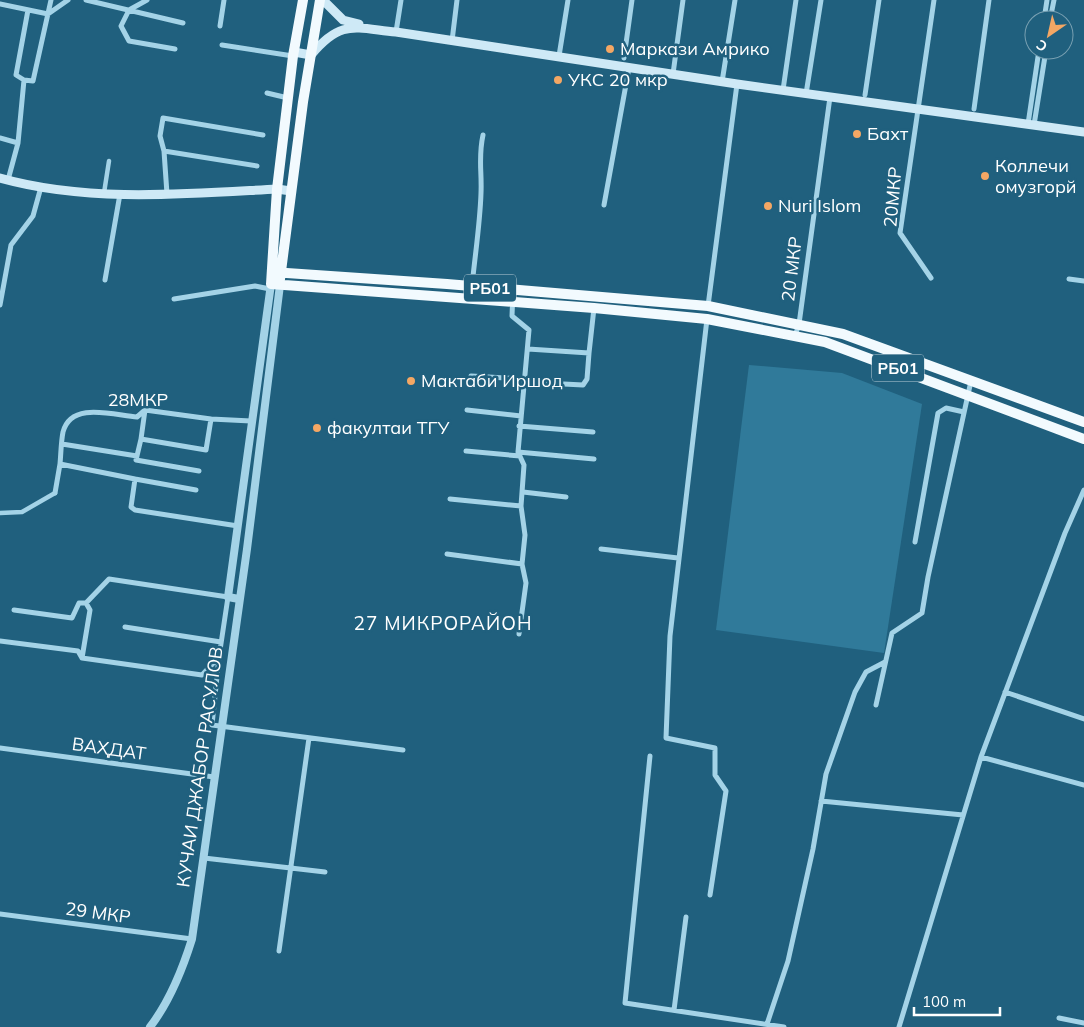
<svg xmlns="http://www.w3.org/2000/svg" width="1084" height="1027" font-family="Mulish,sans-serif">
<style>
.green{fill:#307a9a}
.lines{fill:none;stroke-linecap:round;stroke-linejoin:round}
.pedestrian{stroke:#a4d3e7;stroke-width:4.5}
.minor{stroke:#a4d3e7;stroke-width:5}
.tertiary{stroke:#a4d3e7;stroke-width:8}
.secondary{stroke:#cee9f6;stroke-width:9}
.trunk{stroke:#f2fafe;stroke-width:10}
.poi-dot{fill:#f4a764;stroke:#20607e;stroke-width:2}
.labels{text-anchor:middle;stroke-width:5;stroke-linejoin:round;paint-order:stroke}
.shield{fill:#20607e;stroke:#bccfd8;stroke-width:1}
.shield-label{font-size:16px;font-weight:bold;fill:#fff}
.poi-label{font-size:18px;fill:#fff;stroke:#20607e;text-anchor:start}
.street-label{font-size:18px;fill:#fff;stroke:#20607e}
.neighbourhood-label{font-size:19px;letter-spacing:1px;fill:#fff;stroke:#20607e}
</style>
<rect width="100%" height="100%" fill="#20607e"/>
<path class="green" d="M749,365l93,8 80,31 -38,249 -168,-23z"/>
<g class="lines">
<path class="pedestrian" d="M104,193l5,-32
M0,513l22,-1 33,-19"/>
<path class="minor" d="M86,0l97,23
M147,0l-18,10 -8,16 8,15 46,8
M0,4l48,10 20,-14
M28,10l-12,65 8,5 9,1 18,-81
M1044,20l3,-20
M1050,20l4,-20
M220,26l4,-26
M396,32l5,-32
M452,41l5,-41
M222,45l71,11
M559,56l9,-56
M624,58l8,-58
M673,74l10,-74
M722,82l13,-82
M783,90l13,-90
M267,93l21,5
M806,94l15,-94
M865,95l14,-95
M974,109l15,-109
M1028,124l11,-74
M1034,125l12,-75
M0,138l18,5
M164,151l93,15
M8,180l10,-37 6,-63
M167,194l-3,-43 -4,-15 3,-18 100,17
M604,205l25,-137
M931,278l-31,-45 34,-233
M1069,279l15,2
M105,280l15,-86
M472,286c3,-31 8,-62 9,-93 1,-22 -3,-35 2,-58
M513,290l-1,26 17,14 -11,122 6,13 -3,41 4,29 -3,29 4,19 -7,51
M174,299l81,-13 15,3
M0,305l11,-60 22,-29 8,-29
M708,306l29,-222
M707,319l-37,317 -4,102 49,10v27l11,16 -16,104
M795,336l4,-12 31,-227
M528,349l61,4 5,-45
M471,376l54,3
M525,382l58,3 4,-6 2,-26
M467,410l54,6
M211,419l40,2
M519,426l74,6
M141,439l4,-29
M62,444l75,12
M466,451l54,5
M518,452l76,7
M135,479l-75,-15c1,-11 1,-22 3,-32 8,-31 50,-17 74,-15l8,-7 66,9 -5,31 -65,-11 -5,21 63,11
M196,490l-61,-11 -4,28 4,3 103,16
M523,492l43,5
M55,493l5,-29
M450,499l71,7
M915,542l23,-129 8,-5 18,4
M601,549l77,9
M447,554l75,10
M14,610l58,8 7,-15h7l4,7 -8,48 120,17 17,-18 9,-60 -119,-18 -23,24
M125,627l96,15
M0,641l78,10 4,7
M219,657l-7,68 191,25
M1005,692l79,27
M876,705l16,-72 30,-20 6,-36 43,-196
M0,748l214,29
M650,756l-25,247 159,24
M981,757l103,28
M821,801l142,14
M204,858l121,14
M0,914l192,25
M279,951l30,-213
M674,1010l12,-93
M1059,1018l25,5
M767,1024l21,-63 25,-112 13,-75 29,-82 11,-20 19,-10
M899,1027l82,-270 84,-224 19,-43"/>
<path class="tertiary" d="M239,599l-11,-2 43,-313
M150,1027c20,-26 32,-56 42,-88l55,-390 33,-264"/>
<path class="secondary" d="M323,0l20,20 16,4
M294,52l17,3c30,-36 43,-27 85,-23l341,52 347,48
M0,178c90,25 186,16 277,11l14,2"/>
<path class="trunk" d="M303,0l-10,56 -16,133 -6,95 323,24 113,11 118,23 259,97
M272,272l175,12 261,22 135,28 241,88
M280,279l23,-177 17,-102"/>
</g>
<g class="poi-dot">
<circle cx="610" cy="49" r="5"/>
<circle cx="558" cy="80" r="5"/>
<circle cx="857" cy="134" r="5"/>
<circle cx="985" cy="176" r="5"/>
<circle cx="768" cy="206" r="5"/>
<circle cx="411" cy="381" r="5"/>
<circle cx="317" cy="428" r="5"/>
</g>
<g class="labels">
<g class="shield">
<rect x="464" y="274.5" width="52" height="27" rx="4"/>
<rect x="872" y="354.5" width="52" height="27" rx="4"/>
</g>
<g class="shield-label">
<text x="490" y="294">РБ01</text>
<text x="898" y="374">РБ01</text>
</g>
<g class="poi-label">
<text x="620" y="55">Маркази Амрико</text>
<text x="568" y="86">УКС 20 мкр</text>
<text x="867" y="140">Бахт</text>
<text x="995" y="172">Коллечи<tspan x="995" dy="21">омузгорй</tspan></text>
<text x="778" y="212">Nuri Islom</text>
<text x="421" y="387">Мактаби Иршод</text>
<text x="327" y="434">факултаи ТГУ</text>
</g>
<g class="street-label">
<text transform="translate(893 197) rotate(-85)" y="6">20МКР</text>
<text transform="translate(792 269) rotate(-83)" y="6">20 МКР</text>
<text x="138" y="406">28МКР</text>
<text transform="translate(109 749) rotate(8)" y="6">ВАҲДАТ</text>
<text transform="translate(200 767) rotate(-82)" y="6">КУЧАИ ДЖАБОР РАСУЛОВ</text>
<text transform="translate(98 913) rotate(8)" y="6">29 МКР</text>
</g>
<g class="neighbourhood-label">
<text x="443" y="630">27 МИКРОРАЙОН</text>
</g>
</g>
<g transform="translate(1049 35) rotate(214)"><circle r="24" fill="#20607e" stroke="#79a0b2"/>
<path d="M0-4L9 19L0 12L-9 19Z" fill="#f4a764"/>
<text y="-8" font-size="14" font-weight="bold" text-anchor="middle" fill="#ffffff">С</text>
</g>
<path d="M914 1007v8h86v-8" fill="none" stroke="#ffffff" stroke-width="2.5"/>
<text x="922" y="1007" font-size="15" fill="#ffffff" stroke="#20607e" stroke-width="4" paint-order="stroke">100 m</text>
</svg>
